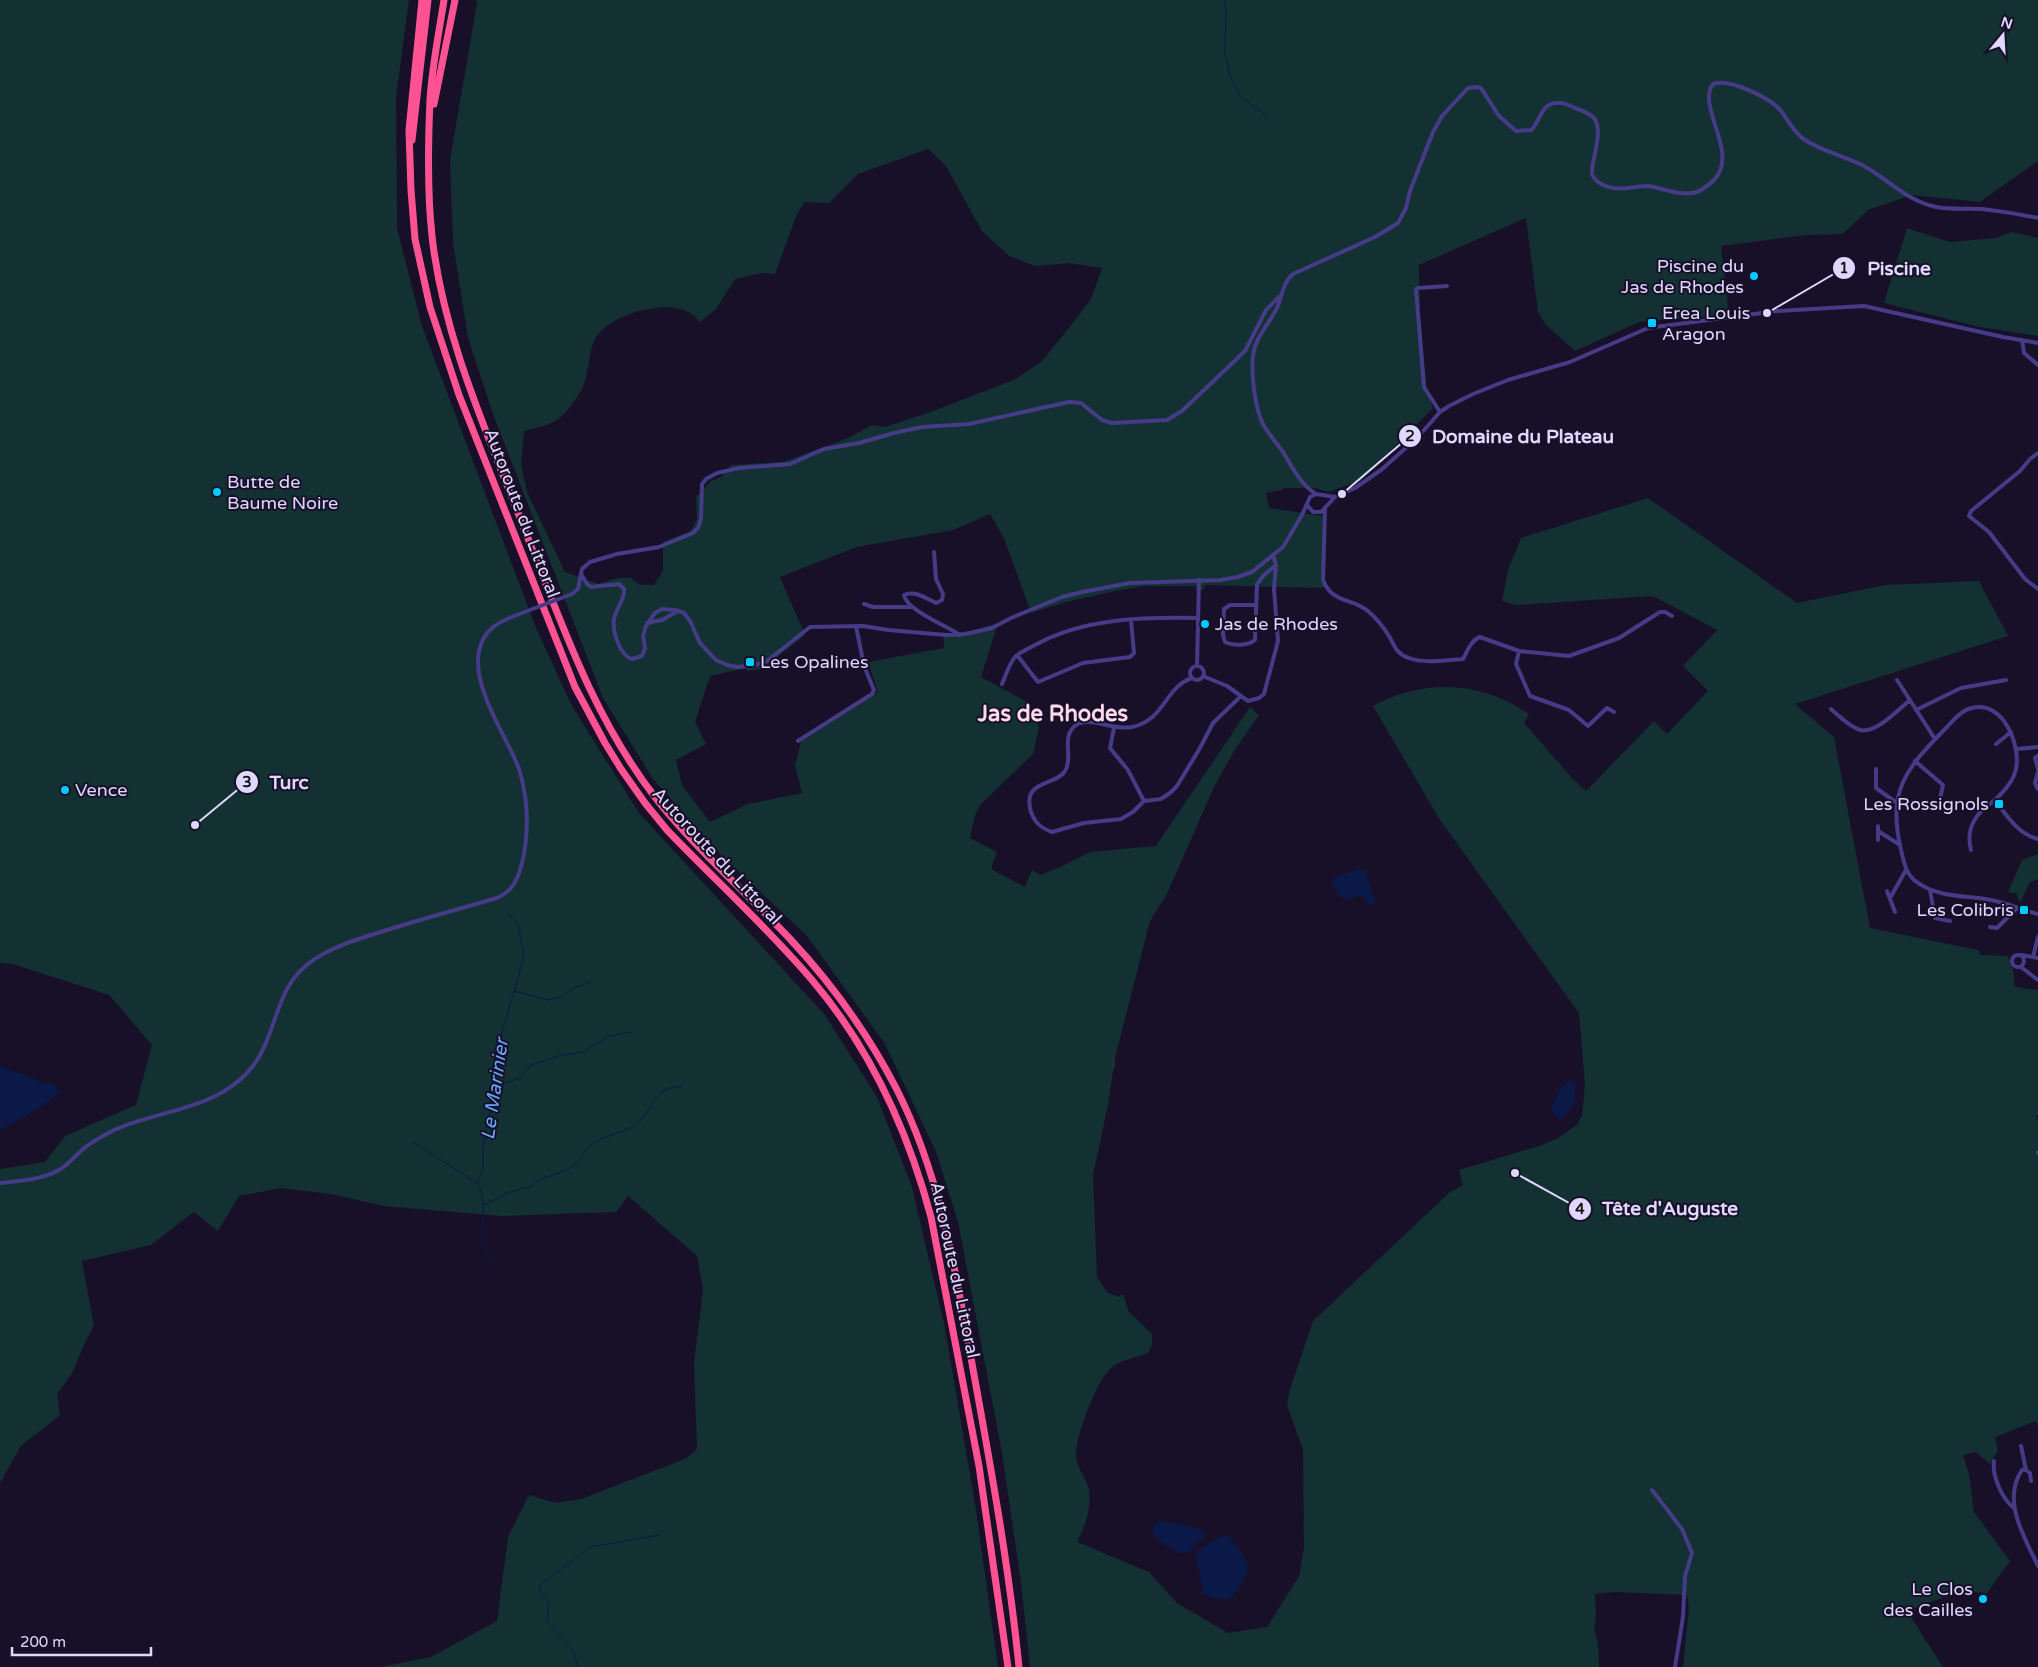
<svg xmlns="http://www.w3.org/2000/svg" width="2038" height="1667" font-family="'Varela Round',sans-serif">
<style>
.green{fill:#133032;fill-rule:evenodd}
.water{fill:#0a1947}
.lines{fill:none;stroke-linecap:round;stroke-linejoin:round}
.stream{stroke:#0a1947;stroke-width:1}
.minor{stroke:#463b87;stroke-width:4}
.motorway{stroke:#ff5292;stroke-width:7}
.minor-bridge{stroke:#463b87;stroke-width:4}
.poi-dot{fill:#03caff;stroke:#171028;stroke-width:2}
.labels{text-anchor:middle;stroke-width:4;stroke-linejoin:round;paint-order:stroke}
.poi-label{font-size:18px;fill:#e0d7ff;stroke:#171028;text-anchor:start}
.street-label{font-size:18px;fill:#e0d7ff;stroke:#171028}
.water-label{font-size:19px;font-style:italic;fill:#65a7ff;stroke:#171028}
.district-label{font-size:22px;font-weight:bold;fill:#ffd9ed;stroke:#171028}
.leader{fill:none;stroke:#e0d7ff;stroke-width:2}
.callout-dot{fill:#e0d7ff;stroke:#171028;stroke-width:2}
.mark-label{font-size:15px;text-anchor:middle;font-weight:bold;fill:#111}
.callout-label{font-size:19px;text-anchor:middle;font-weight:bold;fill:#e0d7ff;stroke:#171028;stroke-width:4;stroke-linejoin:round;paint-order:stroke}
</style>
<rect width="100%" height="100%" fill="#171028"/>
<path class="green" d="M0,0h409l-13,97 1,131 25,98 114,302 36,78 67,107 186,202 52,82 35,90 33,141 31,182 22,157h-618l51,-10 66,-36 11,-84 21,-42 27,8 25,-4 104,-40 12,-10 -3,-87 9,-72 -6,-34 -69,-60 -12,16 -115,4 -117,-10 -53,-12 -50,-6 -42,8 -21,35 -24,-19 -43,33 -69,16 12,65 -10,19 -13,30 -14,19 3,21 -39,31 -21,37v-314l45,-7 20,-26 71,-31 16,-60 -43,-50 -96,-31 -13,-1z
M476,0h1562v161l-58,41 -68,-7 -44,15 -25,24 -37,1 -85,11 8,69 -90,7 -64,29 -29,-26 -8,-13 -12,-94 -107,47 1,49 7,78 6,16 -73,73 -32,11 -12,-4h-34v2l-16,3 3,15 55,8 -1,72 -118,-3 -2,5h-6l-2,-4h-51l-29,5 -49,11 -35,11 -27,-75 -14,-24 -37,16 -96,17 -77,30 25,58 -38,30 -6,1 1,3 -15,2 -1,-3 -36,8 -15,46 11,22 -30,16 6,25 28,37 38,-18 54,-11 -7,-28 6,-23 77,-50 -10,-30 76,-14 -1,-15 20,1 35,-11 -17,54 48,26 10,24 -6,27 -52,50 -6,11 -5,23 27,14 -6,17 34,18 7,-17 8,5 18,-7 32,-16 66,-6 94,-139 9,8 -23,33 -21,37 -49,111 -16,25 -35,137v9l-2,4 -5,34 -15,70 4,102 10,15 11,5 5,-3 6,18 23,22v11l-4,8c-11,4 -26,7 -36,14 -15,12 -36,68 -36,87 0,14 11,24 13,36 3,17 -4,37 -12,52l72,30 28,31 51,30 39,-6 32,-51 5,-29 -1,-97 -16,-45 3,-16 23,-68 137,-129 13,-7 -4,-15 83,-25 16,-7 19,-13 5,-9 3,-31 -6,-72 -139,-193 -67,-114c50,-28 109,-25 156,8l-5,9 49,56 13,12 68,-70 13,13 41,-43 -25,-25 34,-36 -64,-34 -137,9 -14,-4 6,-31 13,-32 127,-40 149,105 88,-18 94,-4 29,55 -213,68 39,33 36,191 108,22 3,5 27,1 5,14 2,17 23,3v124l-2,2 2,6v27l-2,1 2,5v272l-2,-6 -41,16 3,13 -8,14 -14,-12 -13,3 6,19 5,38 36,49 -23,32c-28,-4 -53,8 -80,18l36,56h-260l6,-59 -2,-13 -72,-3 -20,2 1,22 -2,12 4,16 1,23h-569l-9,-84 -19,-130 -44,-231 -22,-70 -51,-108 -78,-108 -87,-82 -67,-75 -50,-81 -109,-281 -26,-79 -15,-95 -3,-83 27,-157zM928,149l18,17 36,65 27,25 27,10 33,-3 33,5 -11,31 -18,24 -31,38 -26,18 -88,34 -43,14 -13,-2 -24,13 -65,24 -52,3 -10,12 -10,4 -15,16 1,22 -7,12 -27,11v29l-9,14h-14l-9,-7h-14l-18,6 -34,-12 -38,-80 -6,-28 3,-33c10,-3 24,-5 33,-11 8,-5 17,-18 22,-26 11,-15 8,-39 16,-55 14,-25 73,-42 97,-25 3,2 5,5 8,8l16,-13 19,-30 27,-6 13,1 22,-60 8,-12 24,1 29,-29z
M1907,228l43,14 46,-4 15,-6 27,6v98l-58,-9 -96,-24z
M2038,854v25l-8,3 -10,21 -3,-9 -9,-2 14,-32z"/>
<path class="water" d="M1359,869l6,1 10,31 -2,4 -4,-1c-8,-15 -14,-3 -27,-5l-10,-16v-2l3,-4z
M0,1067l29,9 12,7h12l6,10c-18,15 -38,26 -59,37z
M1571,1081l4,1 1,4 -2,20 -12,13h-2l-9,-9c3,-11 9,-25 20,-29z
M1160,1521l38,7 6,4v6l-8,5 -6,9h-6l-1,2c-12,-4 -21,-10 -30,-20v-7z
M1224,1535l4,1c7,9 17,19 20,30 1,7 -11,27 -17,31 -6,5 -21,0 -27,-3l-8,-38 1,-5z"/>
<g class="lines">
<path class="stream" d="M1224,0l2,10 -1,43 5,22 10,21 28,21
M514,991l34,9 13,-3 15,-10 14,-5
M493,1088l26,-10 12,-13 28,-9 23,-4 28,-16 22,-4
M413,1142l64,41
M484,1205l26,-13 20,-5 9,-7 30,-11 8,-6 11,-16 13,-8 29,-11 11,-8 20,-28 12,-5h9
M491,1268c-6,-13 -8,-28 -8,-43 -1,-15 3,-29 -6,-42l6,-13v-22l9,-48 3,-43 29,-100 -4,-24 -4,-11 -9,-10
M578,1667l-5,-16 -26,-30 2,-18 -10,-14 2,-5 50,-37 68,-12"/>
<path class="minor" d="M2022,340l2,13 14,12
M1440,412l-16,-25 -8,-98 2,-1 29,-2
M2038,453l-8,6 -10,12 -49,40 -2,5 20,16 36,47 13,10
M1316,494c-16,-10 -23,-26 -33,-42 -6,-9 -14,-17 -20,-28 -8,-15 -12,-51 -10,-68 2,-19 16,-32 24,-48 5,-11 6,-26 16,-34l82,-37 23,-14 8,-15 4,-17 23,-59 9,-16 26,-28 9,-1 4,1 18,28 17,15 15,-1c8,-7 9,-20 18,-25 9,-5 18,-1 26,3 6,2 13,5 18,9 12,12 -2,43 -1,57 5,13 24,16 37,14 6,-1 12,-2 19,-2 16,2 32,11 49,6 7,-3 13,-8 18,-13 24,-27 -19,-73 -2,-95 16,-6 58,14 68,27 8,10 13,22 24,29 18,12 40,16 59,26 25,14 43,35 72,41 15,3 31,1 46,2 18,2 37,5 56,9
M1307,505l6,7h8l14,-15 20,-9 26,-18 36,-32 23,-26 9,-6 24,-12 35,-14 62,-18 78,-34 129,-17 87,-5 139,31 35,6
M1325,509l-2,71c9,24 31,18 46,32 7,6 15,16 20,24 6,10 7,18 20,22 15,6 37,2 54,1 4,-7 8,-19 17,-22l39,14 50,5 50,-18 41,-26h5l7,4
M934,552l2,27 7,15 -1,6 -6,3c-10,-5 -22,-13 -32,-8 2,15 43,31 56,40
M581,574l6,10 4,3 28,-3 5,5c1,11 -8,19 -10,30 -2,12 6,37 18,40l10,-3 3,-8 -2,-12 3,-10 9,-13 7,-4 13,1 9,3 6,8 10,22 16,17 11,5 10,2 15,-1 15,-5 43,-34 53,-1 25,4 58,5 19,-1 27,-6 19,-10 51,-21 20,-5 48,-9 90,-3 18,-3 14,-5 31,-25 19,-32 8,-18 6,-3 19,3
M572,594l6,-5 4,-20 8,-7 27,-8 42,-7 34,-14 5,-5 3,-9 1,-35 4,-5 11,-6 22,-5 51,-4 34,-15 35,-6 35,-10 28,-6 47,-3 100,-22 12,1 21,17 10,3 55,-3 15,-9 63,-60 21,-41 13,-13
M864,604l9,3h38
M1256,605h-26l-6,4 -1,26 2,7c8,4 23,4 30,-2l2,-56 7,-9 12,-10
M647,623l15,-3 16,-9
M1519,651l-3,13 14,32 39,14 19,16 19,-18 7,4
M1017,655l21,27 45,-19 47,-6 4,-4 -3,-33
M1197,666l2,-86
M1190 673a7 7 0 1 1 14 0a7 7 0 1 1-14 0Z
M1203,676l24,10 21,15 11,-3 5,-4 14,-53 -4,-52 2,-24 -3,-10
M1192,678c-27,9 -27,42 -60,49 -19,4 -42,-11 -56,-2 -16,12 -2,32 -11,46 -8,15 -44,8 -34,41 4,11 10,16 21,20l32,-9 37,-4 12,-7 11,-11 17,-2 9,-6 7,-7 23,-38 13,-25 27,-26
M1897,680l38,59
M1002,684c4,-9 7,-20 13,-27 5,-5 13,-8 20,-12 49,-27 108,-28 163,-27
M1831,709c8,7 19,18 29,21 16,4 39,-21 50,-30
M1916,710l45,-22 45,-8
M1114,728l-4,20 18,22 16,31
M798,741l74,-47 2,-4 -10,-24 -8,-40
M1996,744l15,-12
M2017,749l21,-2
M2038,756l-3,2 3,11
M1915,761l28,24 -4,18
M1876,769v19l21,15
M2038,772l-3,11 3,6
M1878,826v5l22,14
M1878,831v9
M2038,839c-20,-5 -31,-23 -43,-39 9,-9 18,-18 21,-31 5,-24 -13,-69 -44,-61 -11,2 -20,14 -27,21 -39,40 -58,61 -44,121 3,11 4,22 13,30 22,18 50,15 77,20 16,3 31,10 47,14
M1971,850c-6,-23 6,-38 24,-50
M1930,890l5,28 15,3
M1887,891l8,21
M1890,898l16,-28
M1990,927l7,1 20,-20
M2012 961a6 6 0 1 1 12 0a6 6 0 1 1-12 0Z
M2021,955l17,3
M2033,957l5,-20
M2021,967l17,13
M2038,1152v1
M0,1183c20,-2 41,-3 59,-13 9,-5 15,-13 23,-20 9,-8 21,-14 32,-20 47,-21 105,-20 139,-64 24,-32 22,-77 55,-102 22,-17 50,-25 76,-33 38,-12 75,-22 113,-33 17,-7 22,-22 26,-39 6,-30 5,-61 -4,-90 -13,-37 -66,-105 -27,-141 8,-7 20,-11 30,-15
M2021,1446l5,24
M1994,1461c-2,15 8,38 20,47
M2031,1481l-1,-8 -4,-3h-4c-21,31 3,68 16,96
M1652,1490l30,39 10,24 -7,23 -2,41 -8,50"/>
<path class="motorway" d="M422,0l-13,130 2,60 4,49 15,68 29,88 116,292 30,56 16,26 24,34 22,27c48,50 100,97 145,150 58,68 96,151 119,237l48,249 29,201
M444,0c-5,33 -12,66 -14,100 -2,45 -3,91 2,136 11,100 54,194 90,287 38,96 71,196 136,278 40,50 89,92 133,139 41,44 77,94 105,148 45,88 60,185 77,281 18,99 36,198 46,298
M434,104l21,-104
M412,140l16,-140"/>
<path class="minor-bridge" d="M522,613l50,-19"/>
</g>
<g class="poi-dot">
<circle cx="1754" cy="276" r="5"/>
<rect x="1647" y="318" width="10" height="10" rx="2.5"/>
<circle cx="217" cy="492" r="5"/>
<circle cx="1205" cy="624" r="5"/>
<rect x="745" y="657" width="10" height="10" rx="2.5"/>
<circle cx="65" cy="790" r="5"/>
<rect x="1994" y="799" width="10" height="10" rx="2.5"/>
<rect x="2019" y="905" width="10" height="10" rx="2.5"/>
<circle cx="1983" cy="1599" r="5"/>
</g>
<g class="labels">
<g class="poi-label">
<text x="1744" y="272" text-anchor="end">Piscine du<tspan x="1744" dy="21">Jas de Rhodes</tspan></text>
<text x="1662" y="319">Erea Louis<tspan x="1662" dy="21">Aragon</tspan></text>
<text x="227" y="488">Butte de<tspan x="227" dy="21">Baume Noire</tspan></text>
<text x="1215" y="630">Jas de Rhodes</text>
<text x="760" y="668">Les Opalines</text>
<text x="75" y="796">Vence</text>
<text x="1989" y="810" text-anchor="end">Les Rossignols</text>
<text x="2014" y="916" text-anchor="end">Les Colibris</text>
<text x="1973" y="1595" text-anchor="end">Le Clos<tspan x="1973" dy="21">des Cailles</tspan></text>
</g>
<g class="street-label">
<text transform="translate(522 513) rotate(69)" y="6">Autoroute du Littoral</text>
<text transform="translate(717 856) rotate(47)" y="6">Autoroute du Littoral</text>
<text transform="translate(955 1270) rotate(78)" y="6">Autoroute du Littoral</text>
</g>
<g class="water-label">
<text transform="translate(494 1089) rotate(-82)" y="7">Le Marinier</text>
</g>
<g class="district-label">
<text x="1053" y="721">Jas de Rhodes</text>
</g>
</g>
<path class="leader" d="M1767 313L1844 268M1342 494L1410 436M195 825L247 782M1515 1173L1580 1209"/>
<g class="callout-dot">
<circle cx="1767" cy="313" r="5"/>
<circle cx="1342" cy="494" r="5"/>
<circle cx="195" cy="825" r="5"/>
<circle cx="1515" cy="1173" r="5"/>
<circle cx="1844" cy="268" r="12"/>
<circle cx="1410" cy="436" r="12"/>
<circle cx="247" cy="782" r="12"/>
<circle cx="1580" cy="1209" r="12"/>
</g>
<g class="mark-label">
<text x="1844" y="273">1</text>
<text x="1410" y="441">2</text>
<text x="247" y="787">3</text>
<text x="1580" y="1214">4</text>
</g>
<g class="callout-label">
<text x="1899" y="275">Piscine</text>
<text x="1523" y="443">Domaine du Plateau</text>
<text x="289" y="789">Turc</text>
<text x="1670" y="1215">Tête d'Auguste</text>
</g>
<g transform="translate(2003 35) rotate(18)" stroke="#171028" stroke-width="4" paint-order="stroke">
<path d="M0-4L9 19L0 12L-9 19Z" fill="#e0d7ff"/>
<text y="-8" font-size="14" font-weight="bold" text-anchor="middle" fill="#e0d7ff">N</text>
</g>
<path d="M12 1647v8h139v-8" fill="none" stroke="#e0d7ff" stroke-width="2.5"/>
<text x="20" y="1647" font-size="15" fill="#e0d7ff" stroke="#171028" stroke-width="4" paint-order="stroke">200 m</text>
</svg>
